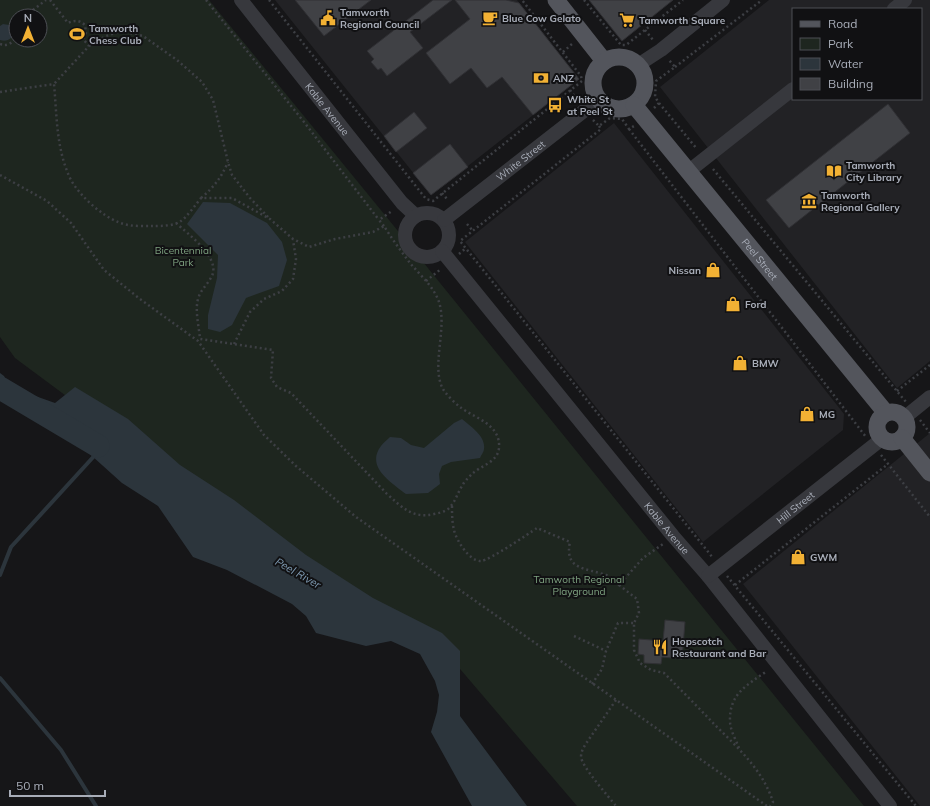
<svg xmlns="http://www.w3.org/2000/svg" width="930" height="806" font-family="Mulish,sans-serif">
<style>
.built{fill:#222225;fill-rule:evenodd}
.green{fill:#1e261f;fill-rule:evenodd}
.water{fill:#2c353c}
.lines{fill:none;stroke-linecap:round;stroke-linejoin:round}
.stream{stroke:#2c353c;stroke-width:4}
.river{stroke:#2c353c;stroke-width:23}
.building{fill:#404145;stroke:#303034}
.path{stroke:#3d3f44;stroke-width:2.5;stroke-dasharray:2 3;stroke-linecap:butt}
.minor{stroke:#37383d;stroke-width:14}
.major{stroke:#53555c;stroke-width:17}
.labels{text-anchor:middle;stroke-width:4;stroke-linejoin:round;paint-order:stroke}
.poi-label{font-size:10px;font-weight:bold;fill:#a8adb8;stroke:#111113;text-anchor:start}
.street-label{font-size:10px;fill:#a8adb8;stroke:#111113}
.park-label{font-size:10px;fill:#7fa381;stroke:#111113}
.water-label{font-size:11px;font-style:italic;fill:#7f9bb3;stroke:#111113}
</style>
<rect width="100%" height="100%" fill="#161618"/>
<path class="built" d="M275,0h242l62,79 -148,116z
M769,0h161v361l-33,27 -237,-301zM793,9h128v90h-128z
M614,123l230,291 -1,16 -140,112 -238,-300z
M930,433v373h-10l-177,-222z"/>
<path class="green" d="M0,0h209l180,220 475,586h-287l-140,-164 -81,-31 -341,-253 -15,-21zM16,16h24v24h-24z"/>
<path class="water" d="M3,24l6,1c9,7 2,19 -9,15v-14z
M203,202l27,1 37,20 15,19 5,18 -8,26 -33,12 -14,27 -12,7 -12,-3v-14l9,-37 1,-23 -31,-31z
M0,373l4,3 6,11 45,16 20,-16 53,32 52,46 54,35 72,55 67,43 69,35 18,18v65l67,90h-55l-41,-74 6,-20 2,-17 -4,-14 -15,-27 -29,-13 -25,5 -50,-13 -10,-17 -14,-12 -65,-34 -34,-13 -35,-51 -36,-23 -40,-36 -24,-35 -19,3 -28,-11 -11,-9z
M462,419c8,7 24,17 22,30 0,3 -3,6 -4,9l-29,4 -9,4 -3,8 1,10 -12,9 -22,1c-14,-11 -41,-27 -25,-48 2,-3 6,-6 9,-9l11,1 10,7 13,3 30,-25z"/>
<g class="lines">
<path class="stream" d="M0,575l11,-28 85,-93
M0,678l61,72 35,56"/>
<path class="river" d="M0,388l98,58"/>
</g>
<path class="building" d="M295,0h76l-47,36z
M433,0h19l-42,32 13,16 -36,28 -6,-8 -3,2 -7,-8 3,-3 -7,-8z
M455,0h51l13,3 60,76 -46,36 -31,-38 -15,11 -16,-20 -21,16 -24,-31 44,-34z
M589,0h84l-51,41z
M888,104l22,29 -121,95 -23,-28z
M414,112l13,16 -31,24 -12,-16z
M450,144l18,23 -37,28 -18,-22z
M665,620l20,2 -3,37 -20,-2 -1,7 -17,-1v-8l-6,-1 1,-15 24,2z"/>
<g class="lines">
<path class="path" d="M50,0l18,23c7,-3 11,-3 17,2l1,8 -3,6 6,7 -35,38
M206,0l98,122 75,98
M269,0l157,199 7,2 149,-120 -1,-5 -59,-76
M584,0l37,45h5l57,-45
M25,16l21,-16
M16,23l-2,1 2,4
M645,30l8,10
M0,44c7,3 11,-1 16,-5
M89,46l17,-10 16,-5 21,5 34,24 25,22 11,18 15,62 4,13 18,23 18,19
M563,52l10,-9
M675,67l87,-67
M570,90l8,11
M0,92l54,-8c3,32 2,66 17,96 8,15 31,36 47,42 11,5 25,4 36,4 8,0 20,0 27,-5 5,-3 16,-18 20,-23h31l38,21 23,20 16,8 26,-8 38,-7 11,-6c8,13 17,25 26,37 10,12 24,24 29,39 9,27 -10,69 6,90 4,5 10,11 15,15 14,11 41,17 39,41 -1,14 -19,18 -27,26 -4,4 -8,8 -10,12 -5,8 -7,17 -14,23 -4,3 -9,4 -14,5 -22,5 -32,-7 -47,-20l-96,-101 -14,-6 -6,-9 2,-28 -73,-11
M659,103l38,46
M654,108l5,-5 -4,-6 1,-16 19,-14 -7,-8
M593,120l6,6 11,-8 12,1 7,10 5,-3
M599,126l2,3 -141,112 253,317
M629,129l237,308
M713,169l193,233
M0,175l47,26 24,22 33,47 36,29 58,42 66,94 32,31 60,51 411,289
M442,193l5,6
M201,198c13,-11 20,-20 27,-36
M176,223c12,11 41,32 37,50 -2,8 -11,15 -14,23 -5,12 0,30 1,43
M467,224l6,7
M384,226l-5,-6 13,-9
M459,254l7,-6
M426,281l15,-12
M234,344l16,-32 14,-13 18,-8 11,-12 3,-20 -3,-19
M897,391l33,-26
M920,420l10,13
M881,455l49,62
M452,506c0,8 0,16 2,24 2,10 16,32 27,31 9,-1 47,-27 56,-33l33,14c-6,28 16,26 36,33 5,2 9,6 13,10l24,-27 20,-14
M727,576l189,230
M619,585l18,14 2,14 -5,10v27l6,13 11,7 13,3c17,17 34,34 50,51 23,23 49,46 59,78l-3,4
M735,585l153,-121
M574,636l32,15
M592,684l10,-15 4,-18 12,-28h16
M616,700l-31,45c-2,4 -4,7 -4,12 1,10 28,40 35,49
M739,748c-3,-8 -9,-18 -9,-27 -1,-27 17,-36 37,-50"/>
<g class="minor">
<path id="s1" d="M241,0l161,203 14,13"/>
<path d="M894,9l11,-9"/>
<path d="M638,65l23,-15 62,-50"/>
<path d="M689,171l104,-82"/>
<circle cx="427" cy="235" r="22"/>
<path id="s2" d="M444,220l154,-120"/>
<path id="s3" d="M442,251l231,285 35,40 182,230"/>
<path d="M904,418l26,-21"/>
<path id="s4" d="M708,576l175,-138"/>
</g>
<g class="major">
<path d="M556,0l48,61"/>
<circle cx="619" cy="83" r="26"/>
<path id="s5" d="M634,105l252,308"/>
<circle cx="892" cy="427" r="15"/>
<path d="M902,438l28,35"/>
</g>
</g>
<defs>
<g id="civic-bare" transform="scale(1.2)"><path d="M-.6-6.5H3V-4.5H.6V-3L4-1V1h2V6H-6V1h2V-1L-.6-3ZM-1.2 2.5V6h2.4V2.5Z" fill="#f2b134" stroke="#111113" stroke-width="2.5" paint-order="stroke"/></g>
<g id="cafe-bare" transform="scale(1.2)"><path d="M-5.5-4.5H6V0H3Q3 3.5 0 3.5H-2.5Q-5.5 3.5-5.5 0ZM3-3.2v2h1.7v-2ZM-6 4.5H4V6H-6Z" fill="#f2b134" stroke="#111113" stroke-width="2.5" paint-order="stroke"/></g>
<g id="supermarket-bare" transform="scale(1.2)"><path d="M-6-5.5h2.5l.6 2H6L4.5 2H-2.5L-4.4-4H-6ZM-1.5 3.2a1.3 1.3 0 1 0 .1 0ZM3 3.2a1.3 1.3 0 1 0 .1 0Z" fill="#f2b134" stroke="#111113" stroke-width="2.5" paint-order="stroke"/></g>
<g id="stadium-bare" transform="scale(1.2)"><path d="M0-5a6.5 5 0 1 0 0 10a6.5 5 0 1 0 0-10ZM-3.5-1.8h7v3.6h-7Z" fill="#f2b134" stroke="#111113" stroke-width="2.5" paint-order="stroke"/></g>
<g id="bank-bare" transform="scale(1.2)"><path d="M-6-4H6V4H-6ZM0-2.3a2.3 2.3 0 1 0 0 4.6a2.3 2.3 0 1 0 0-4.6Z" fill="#f2b134" stroke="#111113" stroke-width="2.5" paint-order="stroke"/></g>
<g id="bus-bare" transform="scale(1.2)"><path d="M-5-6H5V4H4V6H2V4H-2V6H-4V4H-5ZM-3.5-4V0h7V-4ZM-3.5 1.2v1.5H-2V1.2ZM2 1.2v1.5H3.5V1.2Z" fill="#f2b134" stroke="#111113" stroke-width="2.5" paint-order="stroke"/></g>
<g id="library-bare" transform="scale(1.2)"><path d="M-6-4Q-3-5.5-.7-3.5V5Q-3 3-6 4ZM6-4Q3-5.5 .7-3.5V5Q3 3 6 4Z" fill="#f2b134" stroke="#111113" stroke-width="2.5" paint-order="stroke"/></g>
<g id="museum-bare" transform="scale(1.2)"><path d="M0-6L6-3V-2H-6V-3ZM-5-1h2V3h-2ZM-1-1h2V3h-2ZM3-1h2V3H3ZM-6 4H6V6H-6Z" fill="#f2b134" stroke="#111113" stroke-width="2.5" paint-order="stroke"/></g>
<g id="shop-bare" transform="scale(1.2)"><path d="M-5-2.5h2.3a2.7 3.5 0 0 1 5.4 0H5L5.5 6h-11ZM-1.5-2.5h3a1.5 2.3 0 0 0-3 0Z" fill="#f2b134" stroke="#111113" stroke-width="2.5" paint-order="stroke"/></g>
<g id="restaurant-bare" transform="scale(1.2)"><path d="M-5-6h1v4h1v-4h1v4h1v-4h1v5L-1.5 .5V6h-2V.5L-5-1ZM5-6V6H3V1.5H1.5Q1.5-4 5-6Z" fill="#f2b134" stroke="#111113" stroke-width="2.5" paint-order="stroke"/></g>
</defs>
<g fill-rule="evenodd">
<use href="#civic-bare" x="328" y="18"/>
<use href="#cafe-bare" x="490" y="18"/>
<use href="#supermarket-bare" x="627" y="20"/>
<use href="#stadium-bare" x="77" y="34"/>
<use href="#bank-bare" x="541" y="78"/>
<use href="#bus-bare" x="555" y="105"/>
<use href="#library-bare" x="834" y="171"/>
<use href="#museum-bare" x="809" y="201"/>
<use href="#shop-bare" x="713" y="270"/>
<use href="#shop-bare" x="733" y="304"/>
<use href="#shop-bare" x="740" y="363"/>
<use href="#shop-bare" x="807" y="414"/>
<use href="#shop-bare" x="798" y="557"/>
<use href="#restaurant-bare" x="660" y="647"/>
</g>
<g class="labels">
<g class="poi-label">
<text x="340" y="16">Tamworth<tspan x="340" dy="12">Regional Council</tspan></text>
<text x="502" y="22">Blue Cow Gelato</text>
<text x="639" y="24">Tamworth Square</text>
<text x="89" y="32">Tamworth<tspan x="89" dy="12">Chess Club</tspan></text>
<text x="553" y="82">ANZ</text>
<text x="567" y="103">White St<tspan x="567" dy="12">at Peel St</tspan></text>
<text x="846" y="169">Tamworth<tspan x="846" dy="12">City Library</tspan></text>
<text x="821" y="199">Tamworth<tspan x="821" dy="12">Regional Gallery</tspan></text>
<text x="701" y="274" text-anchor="end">Nissan</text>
<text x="745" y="308">Ford</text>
<text x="752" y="367">BMW</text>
<text x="819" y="418">MG</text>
<text x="810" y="561">GWM</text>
<text x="672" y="645">Hopscotch<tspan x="672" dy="12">Restaurant and Bar</tspan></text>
</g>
<g class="street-label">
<text dy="4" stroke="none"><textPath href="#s1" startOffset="139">Kable Avenue</textPath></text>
<text dy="4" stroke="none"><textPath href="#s2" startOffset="97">White Street</textPath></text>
<text dy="4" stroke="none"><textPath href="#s5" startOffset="199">Peel Street</textPath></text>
<text dy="4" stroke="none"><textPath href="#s4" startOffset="111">Hill Street</textPath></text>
<text dy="4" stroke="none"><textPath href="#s3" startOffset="357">Kable Avenue</textPath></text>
</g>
<g class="park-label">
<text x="183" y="254">Bicentennial<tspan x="183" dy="12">Park</tspan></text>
<text x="579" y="583">Tamworth Regional<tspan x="579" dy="12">Playground</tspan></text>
</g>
<g class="water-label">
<text transform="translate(298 573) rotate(30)" y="4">Peel River</text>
</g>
</g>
<rect x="792" y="8" width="130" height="92" fill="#111113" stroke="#4d4f55"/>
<rect x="800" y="21" width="20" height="6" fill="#53555c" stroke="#4d4f55"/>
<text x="828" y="28" font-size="12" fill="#a8adb8">Road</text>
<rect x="800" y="38" width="20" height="12" fill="#1e261f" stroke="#4d4f55"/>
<text x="828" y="48" font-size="12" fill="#a8adb8">Park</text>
<rect x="800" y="58" width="20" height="12" fill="#2c353c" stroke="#4d4f55"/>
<text x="828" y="68" font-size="12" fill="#a8adb8">Water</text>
<rect x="800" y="78" width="20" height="12" fill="#404145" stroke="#4d4f55"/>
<text x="828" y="88" font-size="12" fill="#a8adb8">Building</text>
<g transform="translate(28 28)"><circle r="19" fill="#111113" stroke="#4d4f55"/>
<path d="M0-3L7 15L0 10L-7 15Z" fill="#f2b134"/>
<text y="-6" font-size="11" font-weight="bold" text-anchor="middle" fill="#a8adb8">N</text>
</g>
<path d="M10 790v6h95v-6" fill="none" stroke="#a8adb8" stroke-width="2"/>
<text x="16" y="790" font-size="12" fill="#a8adb8" stroke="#111113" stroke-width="3" paint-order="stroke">50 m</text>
</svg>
